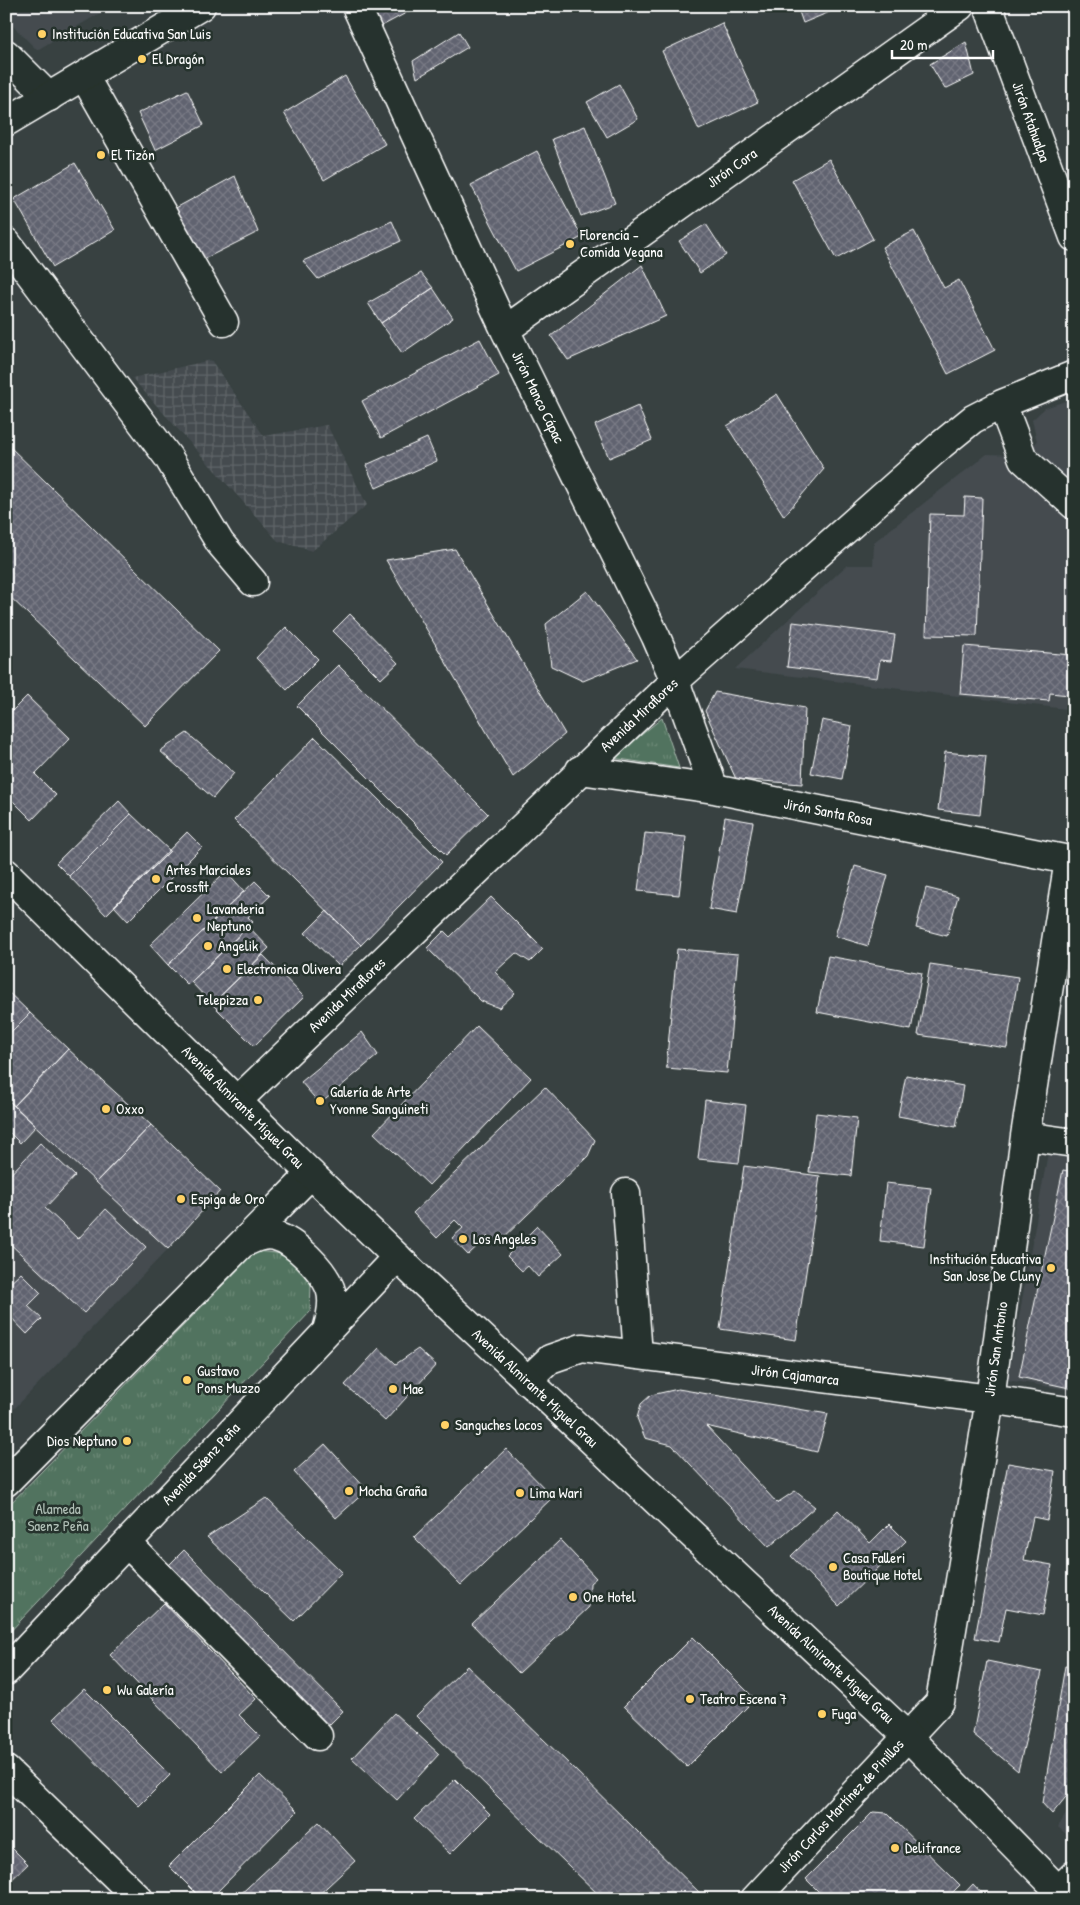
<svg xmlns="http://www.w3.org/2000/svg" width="1080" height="1905" font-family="'Patrick Hand',sans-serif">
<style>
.built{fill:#444b4f}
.industrial{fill:url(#industrial-grid)}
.park{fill:url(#park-tufts);stroke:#a8b9ae}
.building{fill:url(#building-cross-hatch);stroke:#fff}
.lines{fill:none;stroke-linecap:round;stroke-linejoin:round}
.minor-casing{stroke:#fff;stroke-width:31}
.major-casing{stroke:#fff;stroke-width:31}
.minor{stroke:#26332d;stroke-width:28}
.major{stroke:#26332d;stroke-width:28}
.poi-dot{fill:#ffd166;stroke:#26332d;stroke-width:2}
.labels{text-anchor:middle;stroke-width:5;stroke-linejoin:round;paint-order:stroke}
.poi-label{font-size:15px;fill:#fff;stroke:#26332d;text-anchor:start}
.street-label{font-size:15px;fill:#fff;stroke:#26332d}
.park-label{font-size:15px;fill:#b1c0b7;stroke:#26332d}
</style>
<defs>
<pattern id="industrial-grid" width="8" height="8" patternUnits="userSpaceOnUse" patternTransform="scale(1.25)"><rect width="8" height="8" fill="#444b4f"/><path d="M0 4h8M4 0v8" fill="none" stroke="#606669"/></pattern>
<pattern id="park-tufts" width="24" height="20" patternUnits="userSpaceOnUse" patternTransform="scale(1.25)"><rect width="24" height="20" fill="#51735e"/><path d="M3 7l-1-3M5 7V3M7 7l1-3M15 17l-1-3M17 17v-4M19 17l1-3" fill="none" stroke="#6b8876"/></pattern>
<pattern id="building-cross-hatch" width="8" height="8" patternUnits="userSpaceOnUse" patternTransform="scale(1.25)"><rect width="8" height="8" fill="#616370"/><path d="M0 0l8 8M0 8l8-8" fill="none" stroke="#797a85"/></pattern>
</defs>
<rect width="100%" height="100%" fill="#384141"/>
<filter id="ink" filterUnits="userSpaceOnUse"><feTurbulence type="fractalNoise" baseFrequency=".02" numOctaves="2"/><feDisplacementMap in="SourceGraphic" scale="10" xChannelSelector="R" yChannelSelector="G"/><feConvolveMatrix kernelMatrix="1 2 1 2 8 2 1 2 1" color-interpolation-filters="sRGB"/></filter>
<g filter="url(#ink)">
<path class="built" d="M6,6h106l-75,44 -31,-31z
M1074,398v312l-339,-41 112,-104h26l1,-23 113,-88 32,1 18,-13 -5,-22 13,-12z
M6,1098l162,151 -154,160 -8,-7z
M1048,1152l26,5v234l-66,-11z
M1074,1801v40l-16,-14z"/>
<path class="industrial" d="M211,360l53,76 63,-11 40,80 -55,46 -34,-10 -146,-163z"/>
<path class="park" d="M662,718l17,50 -66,-10z
M256,1251l29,3 26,30 -1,28 -304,324v-128z"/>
<path class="building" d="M6,6h10l-8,9z
M369,6h50l-39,21z
M797,6h39l1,3 -34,14z
M722,23l36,79 -59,28 -37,-79z
M459,32l9,15 -51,31 -4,-17z
M966,42l8,33 -29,14 -15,-25z
M345,76l40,68 -61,36 -40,-67z
M619,84l19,35 -31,18 -20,-35z
M187,90l17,35 -49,25 -17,-37z
M585,126l30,77 -34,13 -29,-77z
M537,151l45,86 -66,34 -45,-86z
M829,159l44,80 -37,20 -44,-79z
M75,163l40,67 -62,37 -39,-68z
M235,176l23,56 -60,30 -26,-52z
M392,221l9,20 -83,38 -15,-18z
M706,224l20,31 -26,18 -21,-32z
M914,231l30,57 15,-8 36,70 -47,24 -66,-127z
M642,265l24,51 -98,44 -17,-24z
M421,273l12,15 -52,35 -13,-20z
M433,288l20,30 -51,35 -21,-30z
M480,339l19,36 -118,63 -19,-37z
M777,394l47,75 -40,47 -57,-90z
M638,406l14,34 -43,18 -14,-33z
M427,438l10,23 -61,27 -10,-23z
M6,443l213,208 -74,75 -139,-133z
M965,497l17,1 -5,138 -51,-1 4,-121 34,1z
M455,549l110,185 -52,43 -127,-217z
M587,591l50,68 -54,22 -32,-15 -5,-42z
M350,614l48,49 -17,16 -48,-48z
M793,622l102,13 -4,26 -11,-1 -3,18 -90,-11z
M286,627l32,32 -31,31 -31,-32z
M964,646l108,9 -3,40 -19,-2 -1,8 -89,-7z
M338,665l150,149 -42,41 -149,-149z
M715,692l90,16 -3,76 -66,-5 -31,-68z
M27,696l43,42 -35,36 21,21 -24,25 -26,-26v-77z
M822,720l30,6 -10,53 -31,-6z
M187,733l47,40 -21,25 -53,-47z
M315,737l127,125 -81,83 -127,-125z
M945,752l41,4 -6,59 -42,-5z
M119,801l12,13 -62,62 -13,-13z
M131,814l39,37 -64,64 -37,-39z
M725,817l28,5 -16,92 -28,-5z
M187,832l15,15 -74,74 -14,-15z
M645,833l41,4 -7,58 -41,-4z
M855,866l33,9 -20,71 -33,-10z
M226,871l18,20 -76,74 -18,-20z
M255,881l15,15 -22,21 5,5 -65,63 -20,-20z
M926,888l32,8 -11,40 -31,-8z
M491,897l52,52 -13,13 -14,-9 -21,19 20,21 -16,15 -18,-7 -54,-53 17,-17 6,6z
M327,911l34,34 -22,21 -34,-33z
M248,926l21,22 -57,56 -21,-22z
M677,949l61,5 -11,119 -61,-5z
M263,955l41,42 -50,49 -42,-42z
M828,956l94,17 -11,57 -94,-18z
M930,964l88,13 -11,71 -89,-13z
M6,990l24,23 -24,24z
M30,1013l38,36 -54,57 -8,-8v-61z
M477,1026l54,52 -102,107 -55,-52z
M362,1032l16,23 -58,49 -19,-22z
M68,1049l83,76 -55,57 -82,-76z
M906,1075l57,11 -7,41 -58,-11z
M545,1087l50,53 -7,16 -92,89 -8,-9 -20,19 -16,-17 11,-10 -8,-8 -18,18 -24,-25z
M6,1098l30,28 -16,17 -14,-14z
M705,1100l41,5 -7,58 -41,-4z
M816,1113l41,5 -6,58 -42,-4z
M151,1125l69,66 -52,58 -72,-67z
M40,1143l35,33 -30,32 33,31 28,-30 40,38 -62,66 -78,-73v-61z
M744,1166l76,10 -24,164 -76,-11z
M1063,1170l11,2v217l-55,-12z
M886,1183l45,5 -7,58 -44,-5z
M537,1226l26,28 -25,23 -10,-11 -6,5 -15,-15z
M21,1273l20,20 -13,13 14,13 -15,15 -21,-22v-25z
M379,1348l17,16 22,-15 18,16 -51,56 -40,-36z
M678,1389l150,25 -11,38 -111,-26 71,77 18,-12 20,16 -46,40 -97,-102 -27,-7 -8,-20 4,-14 10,-9z
M325,1444l42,46 -31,28 -42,-46z
M506,1449l47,48 -92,88 -47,-48z
M1008,1463l47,8 -8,49 -14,-3 -9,43 28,5 -9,50 -37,-7 -7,34 -24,-4z
M266,1498l76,74 -48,49 -87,-84z
M838,1510l32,33 19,-19 17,17 -67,65 -48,-50z
M560,1540l36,38 -6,5 -1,24 -70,66 -47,-49z
M184,1550l159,161 -17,17 -160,-160z
M164,1603l92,96 -17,16 21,21 -38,36 -112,-117z
M693,1637l62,62 -68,68 -63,-61z
M987,1661l55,11 -24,99 -45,-37z
M467,1666l102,98 137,135h-103l-104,-101 -83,-82z
M1065,1666l9,1v120l-22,27 -10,-11z
M84,1689l86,86 -31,31 -86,-87z
M394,1713l45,41 -42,46 -45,-42z
M260,1775l37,36 -87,88h-8l-33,-33z
M455,1779l35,35 -40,40 -36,-35z
M873,1812l14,1 73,72 -14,14h-120l-20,-20z
M319,1822l36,39 -41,38 -78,-1z
M6,1842l22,22 -22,21z
M973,1884l14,15h-28z"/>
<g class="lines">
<g class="minor-casing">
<path id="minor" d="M356,6l149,324 151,307 19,44 39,108
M988,6l86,231
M6,54l43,43
M84,76l140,246
M6,242l162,215 52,86 33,39
M505,330l455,-324
M1002,404l21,55 51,46
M580,770l134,19 360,72
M238,1100l437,-419 266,-236 32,-26 29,-15 72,-29
M1025,1136l49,7
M626,1193l12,162
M242,1244c10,-5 21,-11 33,-8 20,5 48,34 55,52 5,14 1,29 -3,42
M527,1381l23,-22 32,-11 408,51 84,13
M6,1482l305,-308
M127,1543l191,193
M6,1671l391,-414
M1059,1890l15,-15
M755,1899l185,-197 50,-303 35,-263 44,-276"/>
</g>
<g class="major-casing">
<path id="major" d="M6,122l195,-116
M6,873l305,301 113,109 483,453 160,163
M6,1770l133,129"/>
</g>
<use href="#minor" class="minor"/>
<use href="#major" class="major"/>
</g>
</g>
<g class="poi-dot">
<circle cx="42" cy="34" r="5"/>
<circle cx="142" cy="59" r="5"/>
<circle cx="101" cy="155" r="5"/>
<circle cx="570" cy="244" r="5"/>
<circle cx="156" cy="879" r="5"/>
<circle cx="197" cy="918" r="5"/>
<circle cx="208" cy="946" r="5"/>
<circle cx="227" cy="969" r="5"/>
<circle cx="258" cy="1000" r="5"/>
<circle cx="320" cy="1101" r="5"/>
<circle cx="106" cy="1109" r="5"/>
<circle cx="181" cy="1199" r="5"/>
<circle cx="463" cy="1239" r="5"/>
<circle cx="1051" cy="1268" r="5"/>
<circle cx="187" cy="1380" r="5"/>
<circle cx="393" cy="1389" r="5"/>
<circle cx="445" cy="1425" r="5"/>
<circle cx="127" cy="1441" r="5"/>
<circle cx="349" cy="1491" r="5"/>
<circle cx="520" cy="1493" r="5"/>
<circle cx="833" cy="1567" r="5"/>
<circle cx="573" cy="1597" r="5"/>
<circle cx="107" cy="1690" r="5"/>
<circle cx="690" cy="1699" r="5"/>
<circle cx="822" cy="1714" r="5"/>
<circle cx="895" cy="1848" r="5"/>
</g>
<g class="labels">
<g class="poi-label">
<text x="52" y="39">Institución Educativa San Luis</text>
<text x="152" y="64">El Dragón</text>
<text x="111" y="160">El Tizón</text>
<text x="580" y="240">Florencia -<tspan x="580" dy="17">Comida Vegana</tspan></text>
<text x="166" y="875">Artes Marciales<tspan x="166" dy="17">Crossfit</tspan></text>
<text x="207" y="914">Lavanderia<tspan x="207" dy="17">Neptuno</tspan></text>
<text x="218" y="951">Angelik</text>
<text x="237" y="974">Electronica Olivera</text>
<text x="248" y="1005" text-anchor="end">Telepizza</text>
<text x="330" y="1097">Galería de Arte<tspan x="330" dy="17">Yvonne Sanguineti</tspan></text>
<text x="116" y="1114">Oxxo</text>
<text x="191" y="1204">Espiga de Oro</text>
<text x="473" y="1244">Los Angeles</text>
<text x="1041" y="1264" text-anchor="end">Institución Educativa<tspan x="1041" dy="17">San Jose De Cluny</tspan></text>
<text x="197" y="1376">Gustavo<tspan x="197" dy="17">Pons Muzzo</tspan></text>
<text x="403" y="1394">Mae</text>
<text x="455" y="1430">Sanguches locos</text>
<text x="117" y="1446" text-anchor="end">Dios Neptuno</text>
<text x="359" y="1496">Mocha Graña</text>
<text x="530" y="1498">Lima Wari</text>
<text x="843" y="1563">Casa Falleri<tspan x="843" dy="17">Boutique Hotel</tspan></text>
<text x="583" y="1602">One Hotel</text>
<text x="117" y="1695">Wu Galería</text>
<text x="700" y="1704">Teatro Escena 7</text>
<text x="832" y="1719">Fuga</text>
<text x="905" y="1853">Delifrance</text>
</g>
<g class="street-label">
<text transform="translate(1031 122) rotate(70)" y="5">Jirón Atahualpa</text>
<text transform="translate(732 168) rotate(-35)" y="5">Jirón Cora</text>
<text transform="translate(538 397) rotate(64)" y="5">Jirón Manco Cápac</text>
<text transform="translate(639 715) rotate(-43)" y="5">Avenida Miraflores</text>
<text transform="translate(828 812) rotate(11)" y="5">Jirón Santa Rosa</text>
<text transform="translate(347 995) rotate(-44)" y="5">Avenida Miraflores</text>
<text transform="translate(243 1107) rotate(45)" y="5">Avenida Almirante Miguel Grau</text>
<text transform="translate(996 1349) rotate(-82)" y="5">Jirón San Antonio</text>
<text transform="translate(795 1375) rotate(7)" y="5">Jirón Cajamarca</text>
<text transform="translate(535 1388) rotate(43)" y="5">Avenida Almirante Miguel Grau</text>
<text transform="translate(201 1464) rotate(-47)" y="5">Avenida Sáenz Peña</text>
<text transform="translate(831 1664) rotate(43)" y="5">Avenida Almirante Miguel Grau</text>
<text transform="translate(841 1806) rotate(-47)" y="5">Jirón Carlos Martínez de Pinillos</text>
</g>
<g class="park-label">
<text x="58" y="1514">Alameda<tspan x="58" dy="17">Saenz Peña</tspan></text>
</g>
</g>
<rect width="1080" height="1905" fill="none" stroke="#26332d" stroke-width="25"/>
<rect x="12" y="12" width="1055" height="1880" fill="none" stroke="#fff" stroke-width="2" filter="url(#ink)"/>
<path d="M892 50v8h101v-8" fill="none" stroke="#ffffff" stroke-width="2.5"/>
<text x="900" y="50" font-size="15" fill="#ffffff" stroke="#26332d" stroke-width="4" paint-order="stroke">20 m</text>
</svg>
